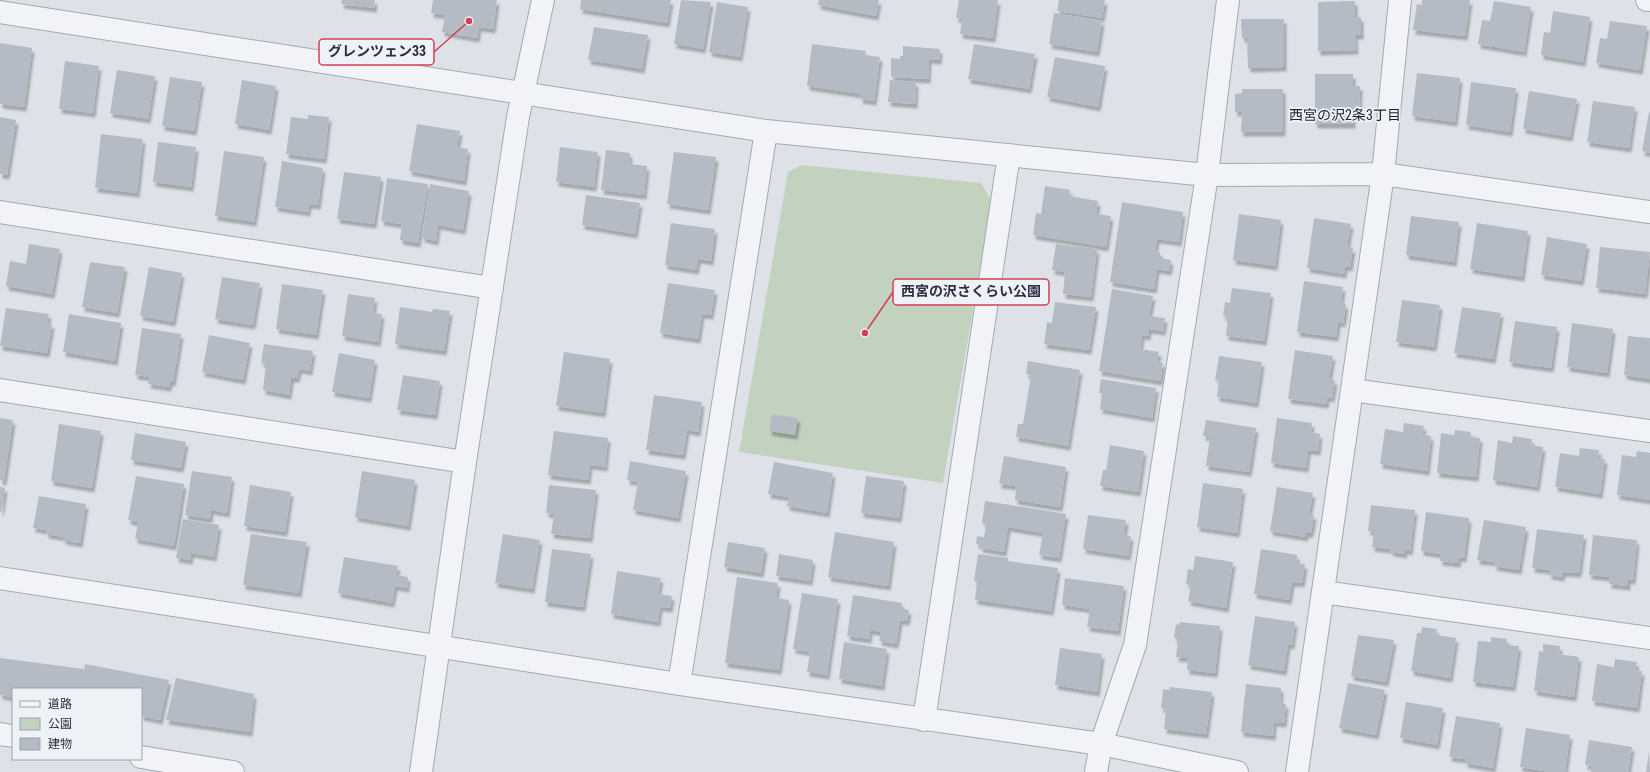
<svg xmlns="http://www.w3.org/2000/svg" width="1650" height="772" font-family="'Roboto Condensed','Noto Sans JP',sans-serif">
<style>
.green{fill:#c3d2bf}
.building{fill:#b5bbc5;filter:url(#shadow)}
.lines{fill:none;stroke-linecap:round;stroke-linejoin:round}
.minor-casing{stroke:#a3a9b2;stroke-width:24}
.minor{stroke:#f1f3f6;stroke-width:22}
.labels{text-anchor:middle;stroke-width:3.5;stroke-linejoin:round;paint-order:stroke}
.neighbourhood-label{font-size:14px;fill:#192030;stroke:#eef1f6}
.leader{fill:none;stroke:#d23f51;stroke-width:1.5}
.callout-dot{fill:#d23f51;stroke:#eef1f6;stroke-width:1.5}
.callout{fill:#eef1f6;stroke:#d23f51;stroke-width:1.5}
.callout-label{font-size:14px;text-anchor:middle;font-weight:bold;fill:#272f40}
</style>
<defs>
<filter id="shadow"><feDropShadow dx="2.5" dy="4.5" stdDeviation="1" flood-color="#0004"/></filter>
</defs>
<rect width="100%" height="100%" fill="#dee2e8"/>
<path class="green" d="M802,165l179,18 11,18 -49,282 -204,-31 49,-280z"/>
<path class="building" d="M342,0h33l-1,8 -33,-4z
M433,0h64l-4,29 -14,-2 -2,11 -35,-6 3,-17 -14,-2z
M581,0h90l-4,23 -87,-14z
M681,0l30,2 -8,47 -29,-5z
M819,0h60l-3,16 -58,-11z
M959,0h39l-5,38 -33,-4 2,-15 -6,-1z
M1059,0h46l-3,18 -45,-7z
M1422,0h48l-5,36 -52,-6 4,-26 5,1z
M1355,1v16h6v18h-6l1,15 -38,1v-49z
M1494,1l37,6 -7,45 -46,-8 4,-24 8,1z
M717,2l31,5 -8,50 -31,-5z
M1553,11l37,6 -7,45 -42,-7 3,-23 6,1z
M1054,13l48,8 -5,31 -48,-8z
M1241,19h43v48l-36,1 -1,-30h-5z
M1610,21l37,5 -7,44 -44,-7 4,-25 7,1z
M594,27l54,8 -6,34 -54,-9z
M0,43l32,5 -8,59 -24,-3z
M812,44l54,7 -1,4 15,2 -6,44 -14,-2 1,-5 -54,-8z
M974,44l61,10 -6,35 -61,-10z
M903,46l37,3 -1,11 -10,-1 -1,20 -37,-2v-19l9,1v-3h3z
M1055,57l50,9 -7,41 -51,-10z
M65,61l34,5 -6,47 -34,-4z
M117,70l38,6 -7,43 -38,-6z
M1417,73l43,5 -5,44 -43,-6z
M1315,74h38v12h7l-1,24h-6v14h-38z
M170,77l32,5 -8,49 -32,-5z
M242,80l34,6 -7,44 -34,-6z
M890,80l26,2 -1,22 -27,-2z
M1471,82l45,6 -6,44 -44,-7z
M1242,89h41v43h-42l1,-20h-7v-18l7,-1z
M1529,91l48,8 -7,38 -47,-8z
M1593,101l42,6 -6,41 -42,-6z
M1649,112h1v41l-8,-2z
M308,115l21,2 -5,42 -38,-5 5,-37 17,2z
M0,117l16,3 -9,55 -7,-1z
M417,124l43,7 -3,16 11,2 -4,32 -55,-10z
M101,134l42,5 -6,54 -42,-5z
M158,142l38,5 -5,40 -38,-5z
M560,147l38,5 -4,35 -38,-5z
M606,150l24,3 -1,11 18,2 -3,29 -43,-5z
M224,151l40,6 -10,65 -39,-6z
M674,152l42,5 -8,53 -41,-6z
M282,161l41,7 -5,37 -9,-1 -1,8 -33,-5z
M344,172l37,5 -7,47 -37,-5z
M387,178l41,6 -10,59 -18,-3 2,-16 -21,-3z
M430,184l39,7 -6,39 -25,-5 -2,16 -14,-3z
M1045,186l25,4 -1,6 29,5 -2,13 15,2 -5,31 -73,-12 3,-22 5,1z
M586,195l54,8 -5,31 -53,-9z
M1122,202l61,10 -4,30 -22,-3 -2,12 5,1v6l11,2 -2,11 -12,-2 -3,20 -44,-7z
M1239,214l42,6 -6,46 -42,-6z
M1411,216l48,6 -5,40 -48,-7z
M1314,218l37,6 -4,23 6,1 -3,19 -5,-1 -1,8 -37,-6z
M671,223l44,6 -4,32 -13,-2 -2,11 -31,-5z
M1477,223l51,8 -6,46 -52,-8z
M1547,237l40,7 -6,37 -40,-6z
M29,244l31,5 -8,45 -46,-8 4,-25 16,3z
M1056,244l41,5 -6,48 -28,-3 2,-22 -13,-2z
M1600,247l50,5 -5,42 -49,-6z
M90,262l35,5 -8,46 -35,-6z
M149,267l33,6 -9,49 -33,-6z
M222,277l38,6 -7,42 -38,-6z
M1304,281l39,6 -2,16 5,1 -3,19 -5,-1 -2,15 -39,-5z
M668,283l47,7 -4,25 -9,-1 -4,25 -38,-6z
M282,284l41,6 -7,45 -40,-6z
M1232,288l39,5 -7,48 -38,-5 2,-19 -5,-1 2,-14 5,1z
M1112,289l41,7 -4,20 16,2 -2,13 -14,-2 -1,7 -6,-1 -2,14 19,3 -2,10 6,1 -3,18 -61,-10z
M348,294l27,4 -2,15 9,1 -4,28 -36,-6z
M1402,300l38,5 -6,42 -38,-5z
M1055,302l41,5 -7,43 -45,-6 3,-22 5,1z
M400,307l32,5 1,-3 17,2 -6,40 -49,-7z
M1462,307l39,6 -8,46 -39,-6z
M6,308l43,6 -2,9 5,1 -5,29 -47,-7z
M69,314l52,9 -6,38 -52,-9z
M1515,321l42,6 -6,41 -42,-6z
M1572,323l41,6 -6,44 -40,-6z
M142,328l39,6 -8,48 -3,-1 -1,6 -21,-3 2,-7 -15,-2z
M209,335l41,8 -7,37 -41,-8z
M1628,336l22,2v41l-26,-4z
M264,344l49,7 -3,20 -11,-2 -2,9h-6l-2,17 -26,-5 3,-26 -5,-1z
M1295,350l38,6 -4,23 6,1 -3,18 -5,-1 -1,7 -38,-5z
M564,352l46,7 -7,54 -47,-7z
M339,353l36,7 -6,38 -37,-6z
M1219,356l43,6 -6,41 -39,-6 2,-16 -4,-1z
M1028,361l52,9 -12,76 -52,-9 2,-13h5l8,-49 -5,-1z
M403,375l37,6 -5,34 -38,-5z
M1101,379l55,9 -4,30 -52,-9 2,-16h-3z
M654,395l48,7 -4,30 -11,-2 -4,25 -37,-5z
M772,414l26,4 -3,17 -26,-4z
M0,418l13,2 -9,61 -4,-1z
M1277,418l35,5 -1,9 9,2 -2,17 -10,-1 -2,18 -35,-5z
M1206,420l50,8 -7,44 -43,-6 4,-29 -7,-1z
M1404,423l20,3 -2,8 9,2 -4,35 -47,-7 5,-35 18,3z
M59,424l42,7 -9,57 -41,-7z
M1455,430l16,2 -1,5 10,1 -4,39 -39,-4 4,-40 13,2z
M554,431l54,7 -3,29 -15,-2 -2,15 -40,-5z
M135,433l51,9 -5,26 -50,-8z
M1513,436l19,3 -1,6 12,2 -6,40 -44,-7 5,-40 14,3z
M1110,445l34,6 -6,41 -38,-6 3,-16h3z
M1580,448l19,2 -1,8 7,1 -5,35 -45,-7 5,-34 19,3z
M1637,451l13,2v47l-33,-5 5,-40 14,2z
M1004,456l62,11 -6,40 -45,-7 1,-14 -17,-2z
M630,461l56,10 -8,47 -45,-8 5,-28 -11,-2z
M774,462l59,11 -6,40 -40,-7 2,-9 -21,-3z
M192,471l40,6 -5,36 -16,-3 -1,9 -25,-4z
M362,471l53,9 -7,46 -53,-9z
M136,476l48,8 -10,62 -39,-7 3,-17 -10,-2z
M866,476l38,5 -5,37 -38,-5z
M1203,483l40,6 -6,44 -40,-6z
M250,485l41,7 -6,40 -41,-6z
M549,485l47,5 -6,48 -39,-4 3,-20 -8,-1z
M0,487l5,1 -4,24h-1z
M1277,487l36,6 -4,21 5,1 -3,18h-5l-1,4 -35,-6z
M39,496l47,8 -6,39 -17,-3 1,-3 -18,-3v-4l-13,-2z
M985,501l81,13 -7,44 -20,-3 4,-22 -35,-6 -4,25 -24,-4 1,-3 -5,-1 1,-8 7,1 2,-13 -4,-1z
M1371,505l44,5 -5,41 -5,-1 -1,4 -13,-2 -1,-3 -18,-2 2,-15 -6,-1z
M1426,512l43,6 -5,40 -5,-1 -1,6 -18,-2v-7l-19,-3z
M1088,515l38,5 -2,15 7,1 -3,20 -45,-7z
M183,519l36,6 -5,32 -23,-4 -1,7 -14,-2z
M1484,520l42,7 -7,43 -25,-4 1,-4 -18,-2z
M1537,529l47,6 -5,38 -16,-1 -1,5 -13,-2 1,-5 -18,-2z
M835,532l59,10 -6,44 -60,-9z
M251,534l56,8 -8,51 -56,-8z
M503,534l37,6 -8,49 -37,-6z
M1593,535l44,5 -4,40 -5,-1v7l-19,-2 1,-7 -21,-2z
M728,542l37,6 -4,25 -37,-6z
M552,549l39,5 -8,53 -38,-5z
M1261,549l36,6 -1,8 9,1 -3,19 -10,-1 -3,18 -35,-6z
M779,554l34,6 -3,21 -34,-5z
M978,554l30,4v3l50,7 -7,43 -76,-11 2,-18 -3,-1z
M1195,556l38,6 -7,46 -38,-7 3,-16 -5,-1 2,-15 5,1z
M344,557l54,9 -2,9 12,2 -1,11 -12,-2 -3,17 -54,-10z
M617,571l44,7 -3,16 14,2 -2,12 -10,-1 -2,15 -47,-8z
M737,577l41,6 -2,15 13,2 -10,70 -54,-7z
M1065,578l59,8 -6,45 -31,-4 3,-18 -28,-4z
M802,593l36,6 -11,76 -20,-3 3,-20 -17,-3z
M853,595l49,8v6l7,1 -2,11 -7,-1 -4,24 -17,-3 2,-9 -11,-2 -1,9 -22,-3z
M1255,616l40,6 -3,23 -4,-1 -4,27 -36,-6z
M1180,622l40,4 -5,47 -28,-3 1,-12 -12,-1 2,-18 -4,-1 2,-14 3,1z
M1422,627l15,2 -1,6 20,3 -6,40 -39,-7 6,-38h4z
M1358,635l36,5 -8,42 -35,-6z
M1491,637l16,2 -1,6 13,1 -6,41 -40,-5 5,-41 13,1z
M844,642l43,7 -5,37 -43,-7z
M1543,644l17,2 -1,8 20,3 -5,40 -40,-6 5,-40 4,1z
M1060,648l42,6 -5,38 -42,-7z
M0,658l84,11 -1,11 2,-16 84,16 -9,40 -19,-4v-27h-128v8l-13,-2z
M1615,659l22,3 -2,8 7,1 -5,37 -45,-7 5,-37 17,3z
M176,678l78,16 -4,38 -84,-12z
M1348,683l37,7 -9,45 -37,-7z
M1246,684l35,4 -1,15 6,1 -2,19 -10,-1 -1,14 -32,-4z
M1170,687l42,5 -6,42 -42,-5 2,-20 -5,-1 2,-19 6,1z
M1406,702l37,6 -6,37 -37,-7z
M1456,716l44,7 -7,45 -28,-5 1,-4 -17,-2z
M1526,728l44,7 -5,37h-15l-30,-5z
M1589,740l43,7 -4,25h-37l1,-6 -7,-1z
M1649,751l1,21h-4z"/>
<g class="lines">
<g class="minor-casing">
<path id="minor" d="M1647,0h3
M0,12l766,119 441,44 176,-1 267,38
M0,212l492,76
M0,390l465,72
M1352,390l298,41
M0,578l679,106 422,60 136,28
M1323,592l327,46
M679,684l87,-553
M924,720l85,-565
M0,734l13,2
M141,757l92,15
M421,772l44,-310 53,-345 25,-117
M1096,772l5,-28 34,-99 72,-470 21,-175
M1297,772l86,-598 17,-174"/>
</g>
<use href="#minor" class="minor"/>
</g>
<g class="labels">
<g class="neighbourhood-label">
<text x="1345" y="120">西宮の沢2条3丁目</text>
</g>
</g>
<path class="leader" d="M469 21L434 52M865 333L893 292"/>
<g class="callout-dot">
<circle cx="469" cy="21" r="4"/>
<circle cx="865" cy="333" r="4"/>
</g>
<g class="callout">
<rect x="319" y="39" width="115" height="26" rx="4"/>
<rect x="893" y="279" width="156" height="26" rx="4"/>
</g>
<g class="callout-label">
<text x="377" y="56">グレンツェン33</text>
<text x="971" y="296">西宮の沢さくらい公園</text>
</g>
<rect x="12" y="688" width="130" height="72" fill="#eef1f6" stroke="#9ea3ad"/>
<rect x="20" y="701" width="20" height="6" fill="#f1f3f6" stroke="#9ea3ad"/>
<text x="48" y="708" font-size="12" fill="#272f40">道路</text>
<rect x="20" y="718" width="20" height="12" fill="#c3d2bf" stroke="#9ea3ad"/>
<text x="48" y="728" font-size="12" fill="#272f40">公園</text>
<rect x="20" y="738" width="20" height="12" fill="#b5bbc5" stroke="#9ea3ad"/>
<text x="48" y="748" font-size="12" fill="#272f40">建物</text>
</svg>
